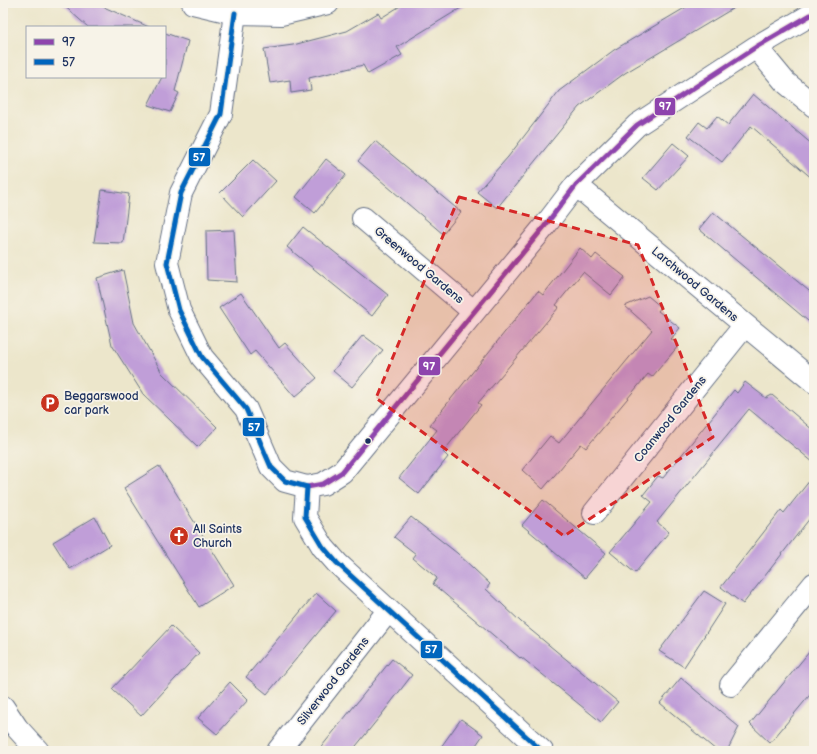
<svg xmlns="http://www.w3.org/2000/svg" width="817" height="754" font-family="'Balsamiq Sans',sans-serif">
<style>
.building{fill:#c09ed8}
.lines{fill:none;stroke-linecap:round;stroke-linejoin:round}
.street-casing{stroke:#646f84;stroke-width:24}
.street{stroke:#fff;stroke-width:22}
.bus-1-casing{stroke:#f7f3e8;stroke-width:8}
.bus-2-casing{stroke:#f7f3e8;stroke-width:8}
.bus-1{stroke:#8e44ad;stroke-width:5}
.bus-2{stroke:#0065bd;stroke-width:5}
.marked{fill:#d62828;fill-opacity:0.2;stroke:#d62828;stroke-width:3;stroke-dasharray:8 5;stroke-linejoin:round}
.bus-dot{fill:#1b2f5e;stroke:#f7f3e8;stroke-width:1.5}
.labels{text-anchor:middle;stroke-width:3.5;stroke-linejoin:round;paint-order:stroke}
.street-label{font-size:12px;fill:#1b2f5e;stroke:#f7f3e8}
.poi-label{font-size:12px;fill:#1b2f5e;stroke:#f7f3e8;text-anchor:start}
.line-badge{stroke:#f7f3e8;stroke-width:1.5}
.badge-label{font-size:11px;text-anchor:middle;font-weight:bold;fill:#fff}
</style>
<rect width="100%" height="100%" fill="#f7f3e8"/>
<filter id="ink" filterUnits="userSpaceOnUse"><feTurbulence type="fractalNoise" baseFrequency=".025" numOctaves="2"/><feDisplacementMap in="SourceGraphic" scale="8" xChannelSelector="R" yChannelSelector="G"/><feConvolveMatrix kernelMatrix="1 2 1 2 8 2 1 2 1" color-interpolation-filters="sRGB"/></filter>
<filter id="wash" filterUnits="userSpaceOnUse"><feTurbulence type="fractalNoise" baseFrequency=".012" numOctaves="4" result="noise"/><feDisplacementMap in="SourceGraphic" scale="16" xChannelSelector="R" yChannelSelector="G"/><feGaussianBlur stdDeviation="0.9" result="paint"/><feColorMatrix in="noise" values="0 0 0 0 0 0 0 0 0 0 0 0 0 0 0 0 0 1.4 0 .05"/><feComposite in="paint" operator="in"/></filter>
<g filter="url(#wash)">
<rect width="100%" height="100%" fill="#ece6cb"/>
<g id="blocks">
<path class="building" d="M61,3h39l6,5 43,19h-61z
M405,3h64l-72,44 5,8 -34,19 -5,-9 -54,13 2,12 -20,3 -1,-13 -20,3 -6,-34 29,-4 54,-14 31,-18 3,5z
M693,3h49l-117,70 -46,34 -82,101 -20,-16 31,-35 51,-66 55,-41z
M165,33l23,8 -13,50 4,2 -9,19 -22,-7 14,-28h3z
M753,94l61,52v34l-63,-54 -29,36 -34,-26 11,-14 8,6 10,-12 11,9z
M375,141l86,71 -18,22 -85,-73z
M673,143l16,13 -31,34 -15,-12z
M326,159l20,16 -31,38 -19,-16z
M253,160l23,21 -33,36 -23,-24z
M102,190l27,4 -6,49 -29,-1z
M713,212l101,83v31l-115,-97z
M303,227l85,68 -16,21 -85,-69z
M234,230l3,52 -30,-2 -1,-49z
M580,248l12,11 4,-5 29,23 -14,18 -28,-23 -27,33 3,2 -81,96 3,2 -38,47 5,5 -29,37 -20,-16 38,-48 -7,-5 108,-134 5,4z
M123,270l11,53 28,50 55,54 -19,20 -55,-53 -31,-49 -15,-67z
M241,293l38,55 6,-5 32,35 -22,19 -40,-46 -5,4 -31,-47z
M648,296l13,11 -3,4 22,17 -9,11 8,6 -27,32 -4,-3 -62,74 -5,-4 -38,45 -21,-19 28,-34 9,7 93,-113 -27,-24z
M363,335l20,15 -31,37 -19,-16z
M745,382l21,16 6,-3 42,36v32l-65,-54 -92,113 12,10 -34,41 -25,-21 42,-50 -9,-7 15,-19 5,2 71,-88 3,3z
M159,466l75,119 -35,22 -75,-119z
M814,475v38l-71,91 -22,-17 60,-77 3,3z
M543,500l63,53 -21,25 -63,-53z
M95,517l15,28 -40,24 -17,-27z
M411,517l46,36 33,31 -4,5 35,33 97,80 -17,20 -80,-65 -1,1 -87,-74 4,-6 -24,-20 3,-4 -22,-17z
M704,591l21,13 -41,63 -25,-16z
M316,593l20,18 -69,83 -21,-17z
M171,626l28,27 -58,63 -29,-27z
M814,646v44l-44,53 -20,-19z
M392,659l20,16 -30,39 -30,37h-34z
M681,678l58,49 -12,24h-10l-57,-48z
M230,682l18,18 -31,34 -19,-16z
M461,719l22,16 -11,16h-34z"/>
</g>
</g>
<g filter="url(#ink)">
<use href="#blocks" fill-opacity="0" stroke="#646f84" stroke-width="1"/>
<g class="lines">
<g class="street-casing">
<path id="street" d="M193,3l42,10 46,1 47,-11
M235,13l-14,101 -40,79 -14,70 12,47 23,47 44,52 25,58 14,14 22,6 -2,30 18,30 14,16 205,188
M756,47l29,35 29,24
M576,185l238,197
M363,218l111,94
M307,487l16,-3 19,-12 202,-245 32,-42 61,-60 119,-78 58,-34
M594,513l151,-188
M731,685l83,-101
M3,707l14,21 21,23
M278,751l110,-140"/>
</g>
<use href="#street" class="street"/>
<g class="bus-1-casing">
<path id="bus-1" d="M307,487l16,-3 19,-12 202,-245 32,-42 61,-60 119,-78 58,-34"/>
</g>
<g class="bus-2-casing">
<path id="bus-2" d="M235,13l-14,101 -40,79 -14,70 12,47 23,47 44,52 25,58 14,14 22,6 -2,30 18,30 14,16 205,188"/>
</g>
<use href="#bus-1" class="bus-1"/>
<use href="#bus-2" class="bus-2"/>
</g>
</g>
<path class="marked" d="M459,197l179,48 75,192 -149,99 -188,-138z"/>
<defs>
<g id="parking-disc" transform="scale(1)"><circle r="9.5" fill="#c8321e" stroke="#f7f3e8"/><path d="M-3.5-5.5H1a3.5 3.5 0 0 1 0 7H-1V5.5H-3.5ZM-1-3.4V-.6H.8a1.4 1.4 0 0 0 0-2.8Z" fill="#fff"/></g>
<g id="church-disc" transform="scale(1)"><circle r="9.5" fill="#c8321e" stroke="#f7f3e8"/><path d="M-1.2-6h2.4v3.5h3.3v2.4h-3.3V6h-2.4V-.1h-3.3v-2.4h3.3Z" fill="#fff"/></g>
</defs>
<g fill-rule="evenodd">
<use href="#parking-disc" x="50" y="403"/>
<use href="#church-disc" x="179" y="536"/>
</g>
<circle class="bus-dot" cx="368" cy="441" r="3.5"/>
<g class="labels">
<g class="street-label">
<text transform="translate(419 265) rotate(40)" y="4">Greenwood Gardens</text>
<text transform="translate(695 284) rotate(40)" y="4">Larchwood Gardens</text>
<text transform="translate(670 419) rotate(-51)" y="4">Coanwood Gardens</text>
<text transform="translate(333 681) rotate(-52)" y="4">Silverwood Gardens</text>
</g>
<g class="poi-label">
<text x="64" y="400">Beggarswood<tspan x="64" dy="14">car park</tspan></text>
<text x="193" y="533">All Saints<tspan x="193" dy="14">Church</tspan></text>
</g>
</g>
<g class="line-badge">
<rect x="654" y="97" width="22" height="19" rx="4" fill="#8e44ad"/>
<rect x="188" y="147" width="23" height="20" rx="4" fill="#0065bd"/>
<rect x="418" y="356" width="23" height="20" rx="4" fill="#8e44ad"/>
<rect x="242" y="417" width="23" height="20" rx="4" fill="#0065bd"/>
<rect x="420" y="640" width="23" height="19" rx="4" fill="#0065bd"/>
</g>
<g class="badge-label">
<text x="665" y="110">97</text>
<text x="199" y="161">57</text>
<text x="429" y="370">97</text>
<text x="254" y="431">57</text>
<text x="431" y="653">57</text>
</g>
<rect width="817" height="754" fill="none" stroke="#f7f3e8" stroke-width="16"/>
<rect x="26" y="26" width="140" height="52" fill="#f7f3e8" stroke="#9fa5b1"/>
<rect x="34" y="39" width="20" height="6" fill="#8e44ad" stroke="#9fa5b1"/>
<text x="62" y="46" font-size="12" fill="#1b2f5e">97</text>
<rect x="34" y="59" width="20" height="6" fill="#0065bd" stroke="#9fa5b1"/>
<text x="62" y="66" font-size="12" fill="#1b2f5e">57</text>
</svg>
